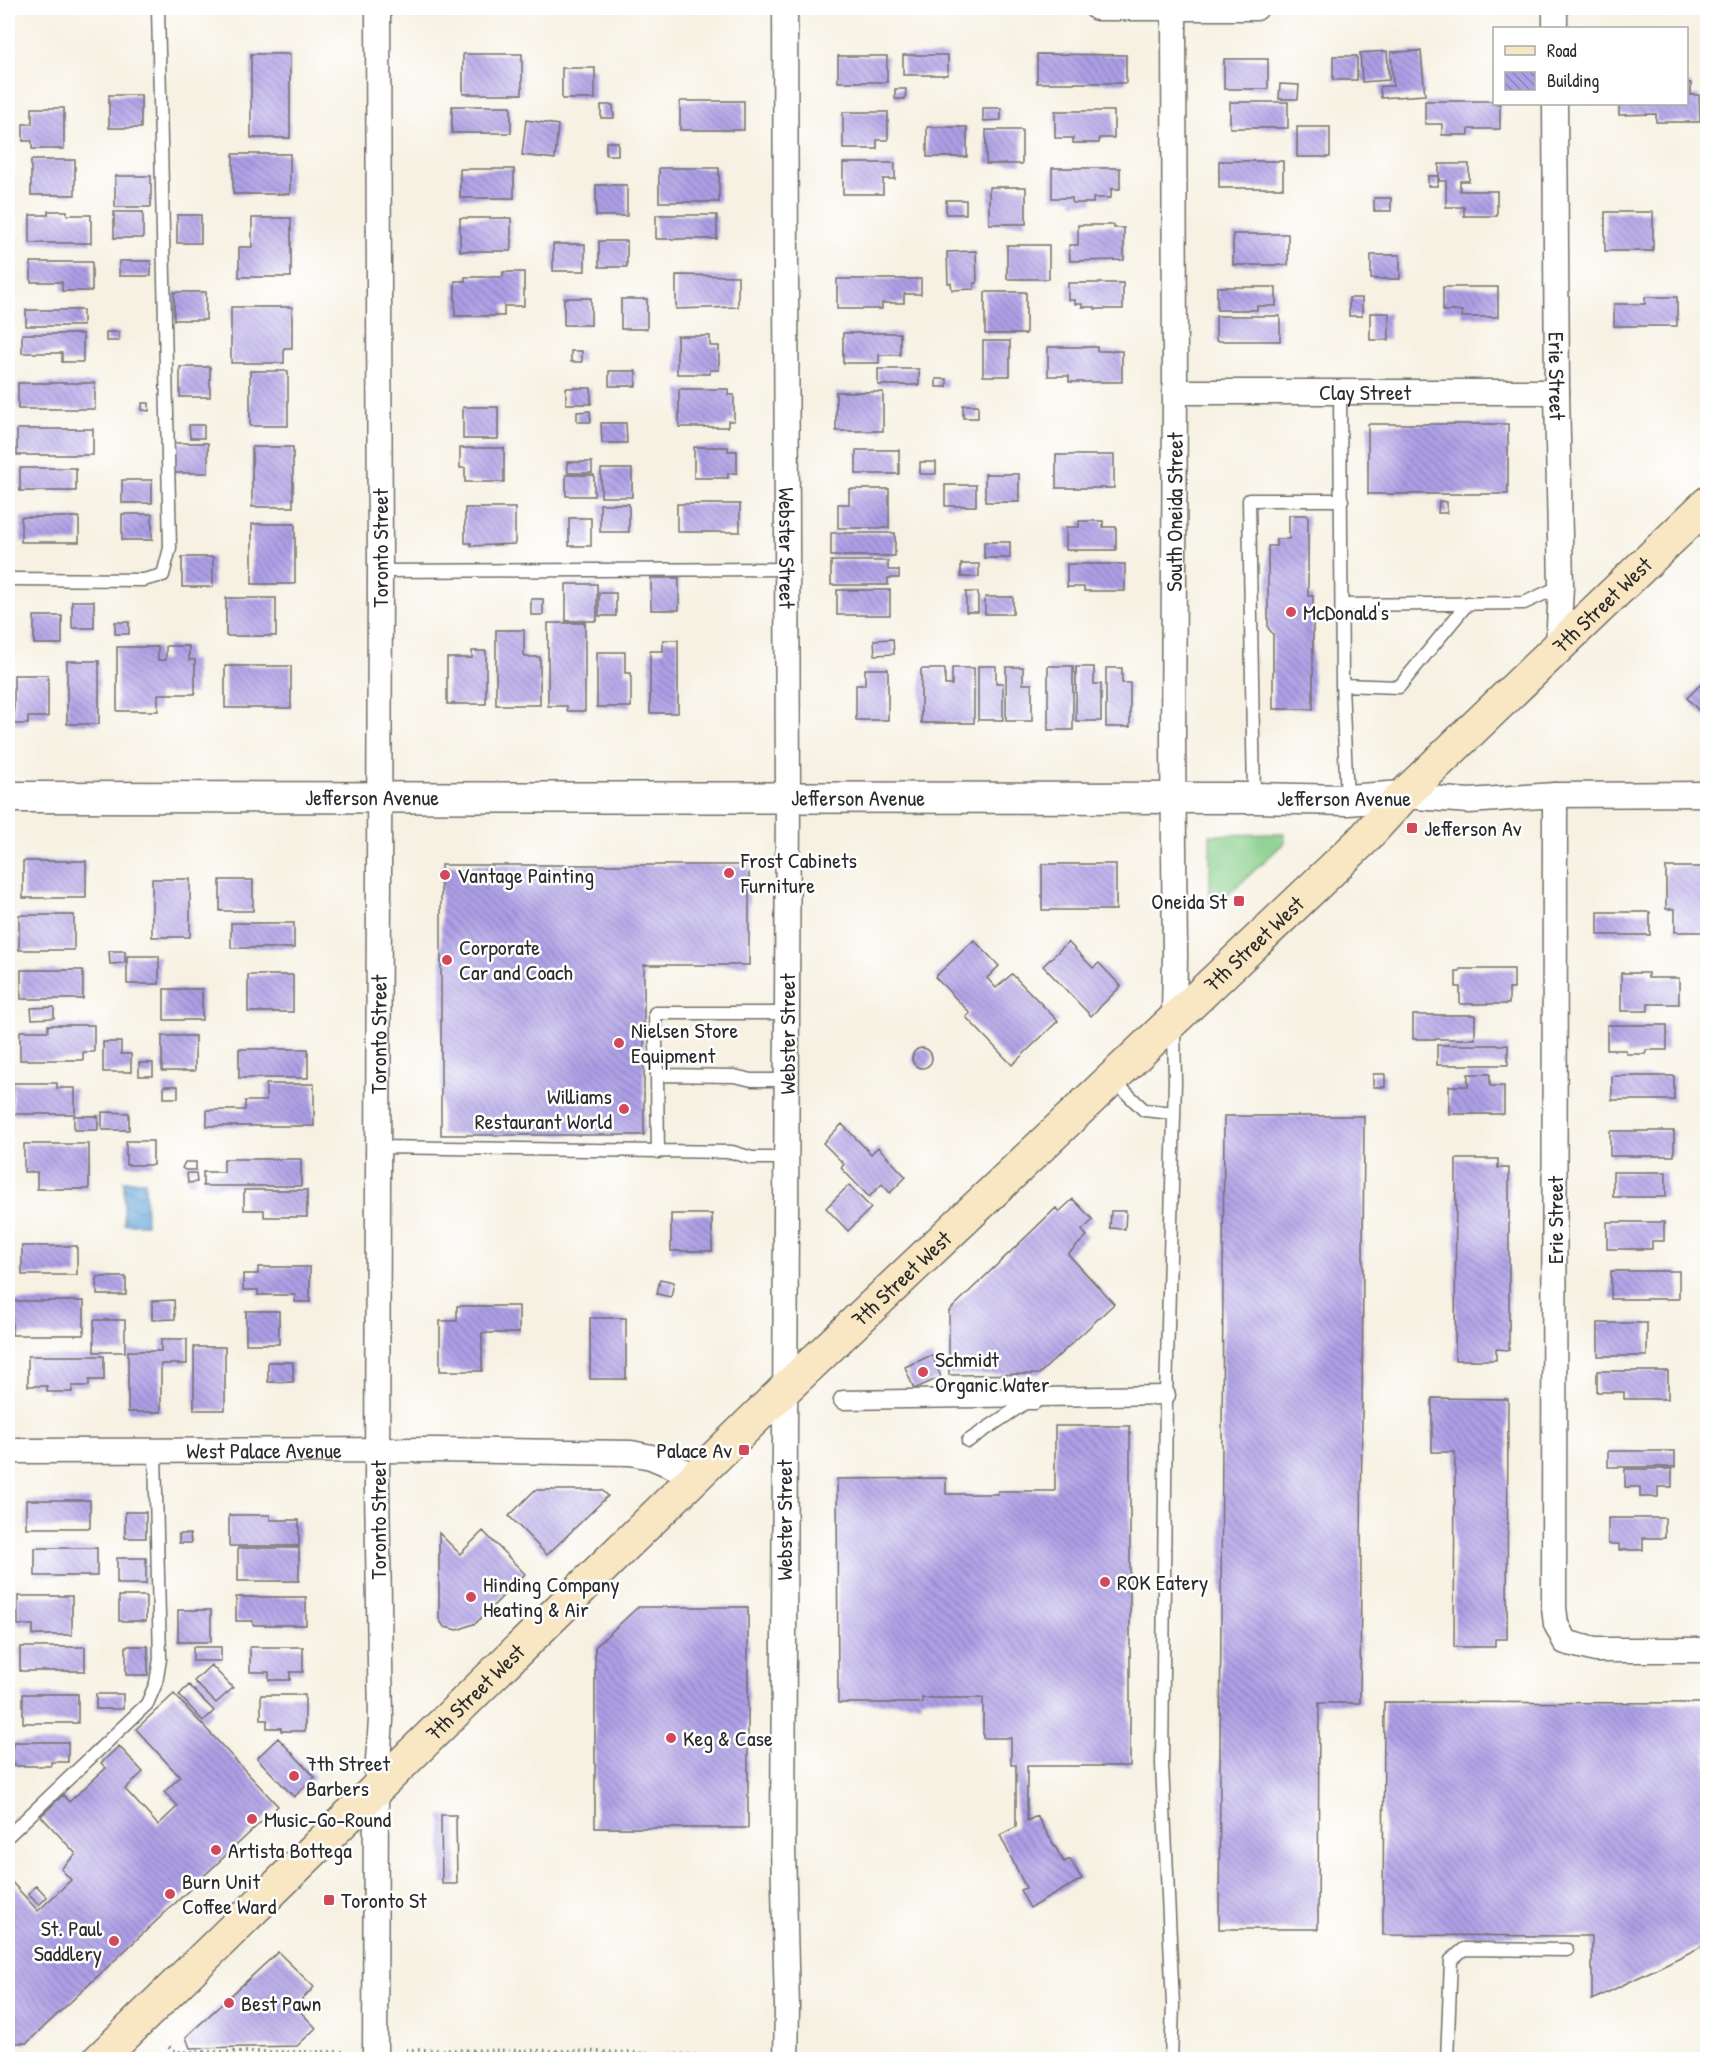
<svg xmlns="http://www.w3.org/2000/svg" width="1715" height="2067" font-family="'Patrick Hand',sans-serif">
<style>
.park{fill:#85ce89;stroke:#587c5a;stroke-width:1.5}
.water{fill:url(#water-waves);stroke:#486a82;stroke-width:1.5}
.building{fill:url(#building-back-hatch)}
.lines{fill:none;stroke-linecap:round;stroke-linejoin:round}
.service-casing{stroke:#72706b;stroke-width:15}
.pedestrian-casing{stroke:#72706b;stroke-width:21}
.minor-casing{stroke:#72706b;stroke-width:27}
.tertiary-casing{stroke:#72706b;stroke-width:33}
.secondary-casing{stroke:#72706b;stroke-width:36}
.path{stroke:#72706b;stroke-width:4;stroke-dasharray:1.5 4.5;stroke-linecap:butt}
.service{stroke:#fff;stroke-width:12}
.pedestrian{stroke:#fff;stroke-width:18}
.minor{stroke:#fff;stroke-width:24}
.tertiary{stroke:#fff;stroke-width:30}
.secondary{stroke:#f9e7c3;stroke-width:33}
.poi-dot{fill:#d1495b;stroke:#fff;stroke-width:2}
.labels{text-anchor:middle;stroke-width:5;stroke-linejoin:round;paint-order:stroke}
.street-label{font-size:22px;fill:#2b2b2b;stroke:#fff}
.poi-label{font-size:22px;fill:#2b2b2b;stroke:#fff;text-anchor:start}
</style>
<defs>
<pattern id="water-waves" width="16" height="10" patternUnits="userSpaceOnUse" patternTransform="scale(1.5)"><rect width="16" height="10" fill="#66a8da"/><path d="M0 5q4-4 8 0t8 0" fill="none" stroke="#5489b1"/></pattern>
<pattern id="building-back-hatch" width="6" height="6" patternUnits="userSpaceOnUse" patternTransform="scale(1.5)"><rect width="6" height="6" fill="#ad9fe6"/><path d="M-1 5l2 2M0 0l6 6M5-1l2 2" fill="none" stroke="#8d82bb"/></pattern>
</defs>
<rect width="100%" height="100%" fill="#fff"/>
<filter id="ink" filterUnits="userSpaceOnUse"><feTurbulence type="fractalNoise" baseFrequency=".0167" numOctaves="2"/><feDisplacementMap in="SourceGraphic" scale="12" xChannelSelector="R" yChannelSelector="G"/><feConvolveMatrix kernelMatrix="1 2 1 2 8 2 1 2 1" color-interpolation-filters="sRGB"/></filter>
<filter id="wash" filterUnits="userSpaceOnUse"><feTurbulence type="fractalNoise" baseFrequency=".008" numOctaves="4" result="noise"/><feDisplacementMap in="SourceGraphic" scale="24" xChannelSelector="R" yChannelSelector="G"/><feGaussianBlur stdDeviation="1.35" result="paint"/><feColorMatrix in="noise" values="0 0 0 0 0 0 0 0 0 0 0 0 0 0 0 0 0 1.4 0 .05"/><feComposite in="paint" operator="in"/></filter>
<g filter="url(#wash)">
<rect width="100%" height="100%" fill="#f6f1e2"/>
<path class="park" d="M1284,834l1,8 -69,64 -6,-1v-70z"/>
<path class="water" d="M124,1181h21l1,43h-22z"/>
<g id="blocks">
<path class="building" d="M1387,51l2,29 -27,2 -2,-29z
M1421,51l4,44 -44,3 -1,-12h13l-2,-34z
M251,54h39v84h-39z
M463,54h59v40h-59z
M1037,54l89,1v28h-89z
M903,55h45v20h-45z
M838,56h49v26h-49z
M1333,56h24v24h-24z
M1224,59h44v30h-44z
M562,68h33v31h-33z
M1686,83h5v12h8l1,27h-44v-8l-37,1v-11h67z
M1280,84l19,1 -1,14h-19z
M895,89h11l-1,10h-10z
M109,95h32v33h-32z
M680,101h64v29h-64z
M1425,101h69v3h6v25h-31v6h-27v-11h-17z
M1230,102h58v26h-58z
M601,105h12l1,13h-13z
M452,106h59v27h-59z
M32,108h32v41h-32v-8h-9v-17h9z
M983,108h18v12l-18,1z
M1055,111h59v27h-15v5h-26v-5h-18z
M843,112h45v28h-11v9h-34z
M526,120l32,5 -3,34 -33,-4z
M927,127h40v30h-40z
M1297,127h33v30h-33z
M986,130h36v34h-36z
M606,142h12v13h-12z
M233,154h57v40h-57z
M31,160h44v35h-44z
M1219,161h64v27h-64z
M843,163h52v16h-12v15h-40z
M1439,164h30v17h-9v10h37v25h-33v-9h-18v-26h-7z
M659,168h60v34h-60z
M1052,168h68v21h-9v9h-18v5h-21v-5h-20z
M460,169h54v29h-54z
M115,176h36v31h-36z
M1428,176h10v10h-10z
M596,185h31v31h-31z
M989,187h37v37h-37z
M1374,198h17v13h-17z
M946,200h20v14h-20z
M48,211h19v4h24v28h-61v-28h18z
M114,212h29v26h-29z
M1605,212h48v39h-48z
M177,215h24v28h-24z
M656,215h61v24h-61z
M252,218h39v59h-52v-30h13z
M460,218h51v33h-51z
M1078,225h36v3h10v32l-54,1 -1,-16h9z
M1233,234h55v31h-55z
M599,241h28v26h-28z
M553,244h32v27h-32z
M1007,245h42v34h-42z
M976,251l1,32h-3v6l-22,1 -1,-7h-3l-1,-31z
M1371,255h29v24h-29z
M119,261h32v15h-32z
M31,262h61v29h-30v-9h-31z
M503,272h21v34h-20v10h-49v-35h10v-4h38z
M676,275l62,1v31l-62,2z
M837,279h84v15h-17v9h-22v6h-45z
M1068,283h55v26h-28v-2h-13v-3h-7v-4h-7z
M1217,287h59v19h-19v4h-40z
M1443,287h55v30h-36v-6h-19z
M174,292h32v28h-32z
M985,292h41v42h-41z
M1645,297h32v29h-63v-22h31z
M564,298h27v27h-27z
M1349,298h13v18h-13z
M621,299h26v30h-26z
M231,307h61v41h-8v15h-53z
M26,310h57v16h-57z
M1370,313h19v27h-19z
M1216,316h64v25h-64z
M106,332h13v9h-13z
M843,333h57v22h-21v8h-36z
M22,334h61v28h-21v-9h-40z
M677,336h33v10h9v24h-9v4h-33z
M983,341h27v35h-27z
M1048,347h49v4h25v31h-53v-6h-21z
M571,351h11v11h-11z
M180,367h30v30h-30z
M878,369h41v16h-41z
M250,371h38v55h-38z
M609,371h27v15h-27z
M936,379h11v8h-11z
M18,383h77v26h-77z
M566,388h25v16h-25z
M679,389h49v6h6v26h-6v6h-49z
M836,392h47v39h-47z
M142,403h7v8l-7,-1z
M963,405h15v13h-15z
M463,407h35v32h-35z
M590,411l1,11h-14v-10z
M601,423h25l1,20h-25z
M1368,424h140v70h-140z
M189,425h15v13h-14z
M17,429h76v26h-76z
M174,443h34v30h-34z
M252,447h41v60h-41z
M694,447h34v4h9v22h-9v5h-34z
M460,448h44v34h-39v-14h-5z
M856,450h43v24h-43z
M1056,455h58v33h-58z
M567,462h25v11h-24z
M920,462h16v12h-16z
M20,468h56v23h-56z
M601,469h31v28h-31z
M985,474h34v28h-34z
M566,475h28v21h-28z
M122,480h30v23h-30z
M945,485h31v21h-31z
M849,489h40v39h-51v-24h11z
M1439,501l8,1v11h-9z
M600,504h29v28h-29z
M677,504h63v28h-63z
M465,508h50v36l-44,2v-3h-6z
M122,514h30v26h-30z
M1289,515h19v81h5v113h-40v-75l-5,-6v-82h8v-7h13z
M21,517h58v25h-58z
M569,518h22v28h-22z
M1079,521h24v6h13v23h-50v-23h13z
M252,524h43v60h-43z
M831,533h64v23h-64z
M984,542h26v16h-26z
M182,557h31v30h-31z
M831,561h57v9h11v8h-11v7h-57z
M961,564h18v13h-18z
M1067,564h58v27h-41v-4h-17z
M651,578h28v32h-28z
M566,584h31v37h-31z
M837,590h53v25h-53z
M966,592h12v20h-12z
M599,593h17v23h-17z
M985,597h28v17h-28z
M226,598h50v38h-50z
M531,599h12v16h-12z
M72,601h22v27h-22z
M34,616h28v28h-28z
M115,622h14v12h-14z
M548,623h37v88h-18v-5h-19z
M496,630h28v27h16v48h-44z
M893,639l1,15 -19,1 -1,-15z
M663,640h15v73h-28v-62h13z
M166,646h23v14h6v34h-37v17h-41v-64h41v13h8z
M472,651h14v53h-39v-46h25z
M597,652h28v21h6v34h-34z
M67,661h32v63h-32z
M225,666h66v42h-66z
M978,666h18v17h7v37h-25z
M1048,666h25v64h-25z
M1006,667h17v17h9v37h-26z
M1076,667h18v17h7v37h-25z
M952,668h22v55h-53v-54h24v16h7z
M1106,668h16v15h8v44h-24z
M865,669h23v51h-32v-35h9z
M14,675h34v42h-20v7h-14z
M1707,678v41l-20,-21z
M23,861h63v37h-63z
M1042,864h74v46h-74z
M441,865h308v100h-105v170h-203z
M1666,867h41v65h-32v-23h-9z
M152,879h38v58h-38z
M220,880h33v31h-33z
M1598,912h52v23h-52z
M19,915h55v35h-55z
M231,923h63v25h-63z
M1705,938h2v31h-2z
M974,940l25,26 -12,12 9,10 16,-14 46,47 -46,44 -46,-48 4,-4 -35,-36z
M1068,942l25,26 6,-5 22,23 -30,30 -48,-50z
M109,951h16v12l-15,1z
M127,956h32v28h-32z
M1460,969h54v20h-5v15h-49v-17h-4v-16h4z
M21,970h62v29h-62z
M1621,973h27v5h31v26h-31v7h-27z
M248,975h45v37h-45z
M164,989h38v31h-38z
M54,1007v11l-22,1 -1,-11z
M1413,1015h62v24h-62z
M48,1025h46v27h-11v8h-63v-29h28z
M1607,1025h60v25h-21v4h-20v-4h-19z
M162,1036h33v35h-33z
M103,1042h18v12h10v18h-28z
M1437,1045h71v20h-71z
M912 1058a10 10 0 1 1 20 0a10 10 0 1 1-20 0Z
M239,1049h69v29h-69z
M139,1063h14v13h-14z
M1373,1074h12v13h-12z
M1468,1074h22v12h14v28h-55v-28h19z
M1612,1076h62v24h-62z
M13,1083h44v5h18v26h-62z
M266,1084h48v42h-107v-16h38v-9h21z
M164,1086h14v12h-14z
M102,1112l27,1v17h-27z
M74,1116h24v14h-24z
M1224,1116h140l-4,587h-41l-1,226h-99z
M842,1124l29,30 7,-7 28,30 -16,16 -8,-9 -13,13 -28,-29 3,-4 -21,-21z
M1610,1131h64v25h-64z
M126,1141h27v24h-27z
M24,1144h65v45h-52v-17h-13z
M224,1159h77v27h-98v-14h21z
M1456,1159h42v9h11v182l-13,-1v11h-41z
M185,1162h11v8h-11l-3,-2z
M1613,1172h53v25h-53z
M187,1173h9l1,9 -9,1z
M849,1185l22,23 -23,23 -22,-23z
M244,1190h63v27h-43v-7h-20z
M1073,1199l20,21 -11,10 5,6 -19,18 46,50 -75,70 -90,1v-64l107,-103 3,4z
M1111,1211h15l-1,18 -15,-1z
M671,1214h41v37h-41z
M1607,1222h57v19h-12v8h-45z
M22,1246h55v29h-55z
M258,1267h52v35h-15v-7h-37v-5h-15v-16h15z
M1611,1271h68v28h-68z
M97,1277h29v18h-29z
M660,1279l14,3 -3,15 -14,-3z
M174,1300l1,19 -23,1v-19z
M12,1301h72v34h-72z
M457,1306h62v27h-37v38h-42v-50h17z
M246,1311h33v33h-33z
M590,1318h36v61h-36z
M94,1320h31v32h-31z
M1598,1323h49v33h-49z
M161,1339h26v25h-26v48h-33v-61h33z
M194,1347h31v63h-31z
M932,1355l9,22 -27,12 -9,-22z
M28,1356h76v24h-15v6h-17v6h-25v-6h-19z
M268,1362h25v20h-25z
M1597,1371h71v28h-44v-7h-27z
M1432,1398l76,1 -1,240h-12v8h-41l1,-195h-23z
M1055,1426h75v340h-103v55l10,-5 27,46 6,-3 12,20 -52,29 -10,-18 6,-2 -26,-53 16,-8v-62h-5v-27h-28v-40h-61v5h-84l-1,-224 109,-1v16h52v-3h57z
M1608,1451h67v16h-67z
M1625,1469h47v18h-14v10h-18v-10h-15z
M535,1490h67l6,6 -61,59 -38,-39z
M26,1500h64v28h-64z
M125,1512h21v26h-21z
M229,1515h41v5h29v26h-70z
M1608,1518h57v20h-22v12h-24v-6h-11z
M483,1531l42,43 -49,49 -18,7 -14,-3 -5,-8v-86l21,21z
M179,1534h11l1,9h-12z
M35,1548h62v28h-62z
M238,1548h61v33h-61z
M117,1558h29v26h-29z
M18,1596h54v39h-39v-10h-15z
M119,1596h27v25h-27z
M236,1597h70v28h-53v-4h-17z
M638,1607h110v221h-153v-181z
M178,1610h33v32h-33z
M126,1646h22v29h-22z
M20,1647h65v24h-65z
M193,1647h28v14h-28z
M250,1647h53v25h-13v8h-21v-8h-19z
M211,1665l22,23 -17,15 -22,-22z
M189,1685l25,26 -11,10 -24,-26z
M23,1694h55v29h-55z
M96,1694h27v15h-27z
M174,1694l104,112 -251,237h-19v-165l30,33 33,-31 -10,-11 15,-15 -35,-38 22,-21 6,7 37,-34 -5,-5 18,-17 24,26 -18,17 33,36 20,-19 -14,-14 16,-15 -44,-48z
M261,1695h44v36h-24v-3h-14v-8h-6z
M1384,1702l323,1v241l-115,56v-64l-209,-1z
M278,1738l37,39 -21,20 -37,-39z
M13,1742h55v20h-17v4h-38z
M441,1815h15l1,69h-15z
M36,1885l11,12 -8,8 -11,-11z
M278,1952l36,35 -18,19 -4,-3 24,25 -19,18 -107,2 -4,-11z"/>
</g>
</g>
<g filter="url(#ink)">
<use href="#blocks" fill-opacity="0" stroke="#72706b" stroke-width="1.5"/>
<g class="lines">
<g class="service-casing">
<path id="service" d="M1340,392l2,293 5,115
M380,571l406,-2
M8,579l135,1 20,-5 7,-27 -12,-540
M1342,605l182,-2 37,-17
M1342,685l57,2 69,-84
M1254,798l-5,-298h93
M657,1075l-2,-62h132
M1112,1079l32,31 29,3
M378,1147l354,5 20,6h34
M658,1152l-1,-77 77,1 18,4h35
M968,1441l57,-38h10
M8,1836l139,-132 9,-21 4,-24 -5,-207
M1171,2060l2,-55 -11,-241 4,-369 9,-313 -1,-54
M1447,2060l4,-100 13,-11 103,1"/>
</g>
<g class="pedestrian-casing">
<path id="pedestrian" d="M843,1400l323,-5"/>
</g>
<g class="minor-casing">
<g id="minor">
<path id="s1" d="M785,8l3,789 -5,1050 4,160 -1,53"/>
<path d="M1097,8h159"/>
<path d="M1555,8v20"/>
<path id="s2" d="M1555,104l2,288 4,194 -3,60"/>
<path id="s3" d="M1175,392h382"/>
<path d="M1555,795l-1,813 2,16 9,18 30,8h113"/>
<path d="M1403,796l66,5 86,-6 153,-1"/>
<path id="s4" d="M1174,1018l1,-62 -2,-215 2,-349 -1,-384"/>
<path id="s5" d="M8,1451l428,-1 195,3 20,4 45,19"/>
<path id="s6" d="M375,2060l1,-273 5,-67 -4,-232 3,-917 -2,-563"/>
</g>
</g>
<g class="tertiary-casing">
<g id="tertiary">
<path id="s7" d="M8,797l1246,1 93,2 56,-4"/>
</g>
</g>
<g class="secondary-casing">
<g id="secondary">
<path id="s8" d="M99,2060l686,-671 576,-547 42,-46 305,-293"/>
</g>
</g>
<path class="path" d="M169,2047l6,5h168
M406,2050l162,1 189,6 4,-5"/>
<use href="#service" class="service"/>
<use href="#pedestrian" class="pedestrian"/>
<use href="#minor" class="minor"/>
<use href="#tertiary" class="tertiary"/>
<use href="#secondary" class="secondary"/>
</g>
</g>
<g class="poi-dot">
<circle cx="1291" cy="612" r="6"/>
<rect x="1406" y="822" width="12" height="12" rx="3"/>
<circle cx="729" cy="873" r="6"/>
<circle cx="445" cy="875" r="6"/>
<rect x="1233" y="895" width="12" height="12" rx="3"/>
<circle cx="447" cy="960" r="6"/>
<circle cx="619" cy="1043" r="6"/>
<circle cx="624" cy="1109" r="6"/>
<circle cx="923" cy="1372" r="6"/>
<rect x="738" y="1444" width="12" height="12" rx="3"/>
<circle cx="1105" cy="1582" r="6"/>
<circle cx="471" cy="1597" r="6"/>
<circle cx="671" cy="1738" r="6"/>
<circle cx="294" cy="1776" r="6"/>
<circle cx="252" cy="1819" r="6"/>
<circle cx="216" cy="1850" r="6"/>
<circle cx="170" cy="1894" r="6"/>
<rect x="323" y="1894" width="12" height="12" rx="3"/>
<circle cx="114" cy="1941" r="6"/>
<circle cx="229" cy="2003" r="6"/>
</g>
<g class="labels">
<g class="street-label">
<text dy="8" stroke="none"><textPath href="#s2" startOffset="272">Erie Street</textPath></text>
<text dy="8" stroke="none"><textPath href="#s3" startOffset="190">Clay Street</textPath></text>
<text dy="8" stroke="none"><textPath href="#s4" startOffset="506">South Oneida Street</textPath></text>
<text transform="translate(380 548) rotate(-90)" y="8">Toronto Street</text>
<text dy="8" stroke="none"><textPath href="#s1" startOffset="540">Webster Street</textPath></text>
<text dy="8" stroke="none"><textPath href="#s8" startOffset="2092">7th Street West</textPath></text>
<text dy="8" stroke="none"><textPath href="#s7" startOffset="364">Jefferson Avenue</textPath></text>
<text dy="8" stroke="none"><textPath href="#s7" startOffset="850">Jefferson Avenue</textPath></text>
<text x="1344" y="806">Jefferson Avenue</text>
<text dy="8" stroke="none"><textPath href="#s8" startOffset="1606">7th Street West</textPath></text>
<text dy="8" stroke="none"><textPath href="#s6" startOffset="1026">Toronto Street</textPath></text>
<text transform="translate(787 1034) rotate(-90)" y="8">Webster Street</text>
<text transform="translate(1555 1220) rotate(-90)" y="8">Erie Street</text>
<text dy="8" stroke="none"><textPath href="#s8" startOffset="1120">7th Street West</textPath></text>
<text dy="8" stroke="none"><textPath href="#s5" startOffset="256">West Palace Avenue</textPath></text>
<text transform="translate(378 1520) rotate(-90)" y="8">Toronto Street</text>
<text transform="translate(784 1520) rotate(-90)" y="8">Webster Street</text>
<text dy="8" stroke="none"><textPath href="#s8" startOffset="526">7th Street West</textPath></text>
</g>
<g class="poi-label">
<text x="1303" y="620">McDonald's</text>
<text x="1424" y="836">Jefferson Av</text>
<text x="741" y="868">Frost Cabinets<tspan x="741" dy="25">Furniture</tspan></text>
<text x="457" y="883">Vantage Painting</text>
<text x="1227" y="909" text-anchor="end">Oneida St</text>
<text x="459" y="955">Corporate<tspan x="459" dy="25">Car and Coach</tspan></text>
<text x="631" y="1038">Nielsen Store<tspan x="631" dy="25">Equipment</tspan></text>
<text x="612" y="1104" text-anchor="end">Williams<tspan x="612" dy="25">Restaurant World</tspan></text>
<text x="935" y="1367">Schmidt<tspan x="935" dy="25">Organic Water</tspan></text>
<text x="732" y="1458" text-anchor="end">Palace Av</text>
<text x="1117" y="1590">ROK Eatery</text>
<text x="483" y="1592">Hinding Company<tspan x="483" dy="25">Heating &amp; Air</tspan></text>
<text x="683" y="1746">Keg &amp; Case</text>
<text x="306" y="1771">7th Street<tspan x="306" dy="25">Barbers</tspan></text>
<text x="264" y="1827">Music-Go-Round</text>
<text x="228" y="1858">Artista Bottega</text>
<text x="182" y="1889">Burn Unit<tspan x="182" dy="25">Coffee Ward</tspan></text>
<text x="341" y="1908">Toronto St</text>
<text x="102" y="1936" text-anchor="end">St. Paul<tspan x="102" dy="25">Saddlery</tspan></text>
<text x="241" y="2011">Best Pawn</text>
</g>
</g>
<rect width="1715" height="2067" fill="none" stroke="#fff" stroke-width="30"/>
<rect x="1493" y="27" width="195" height="78" fill="#ffffff" stroke="#aaaaaa" stroke-width="1.5"/>
<rect x="1505" y="46" width="30" height="9" fill="#f9e7c3" stroke="#aaaaaa" stroke-width="1.5"/>
<text x="1547" y="57" font-size="18" fill="#2b2b2b">Road</text>
<rect x="1505" y="72" width="30" height="18" fill="url(#building-back-hatch)" stroke="#aaaaaa" stroke-width="1.5"/>
<text x="1547" y="87" font-size="18" fill="#2b2b2b">Building</text>
</svg>
